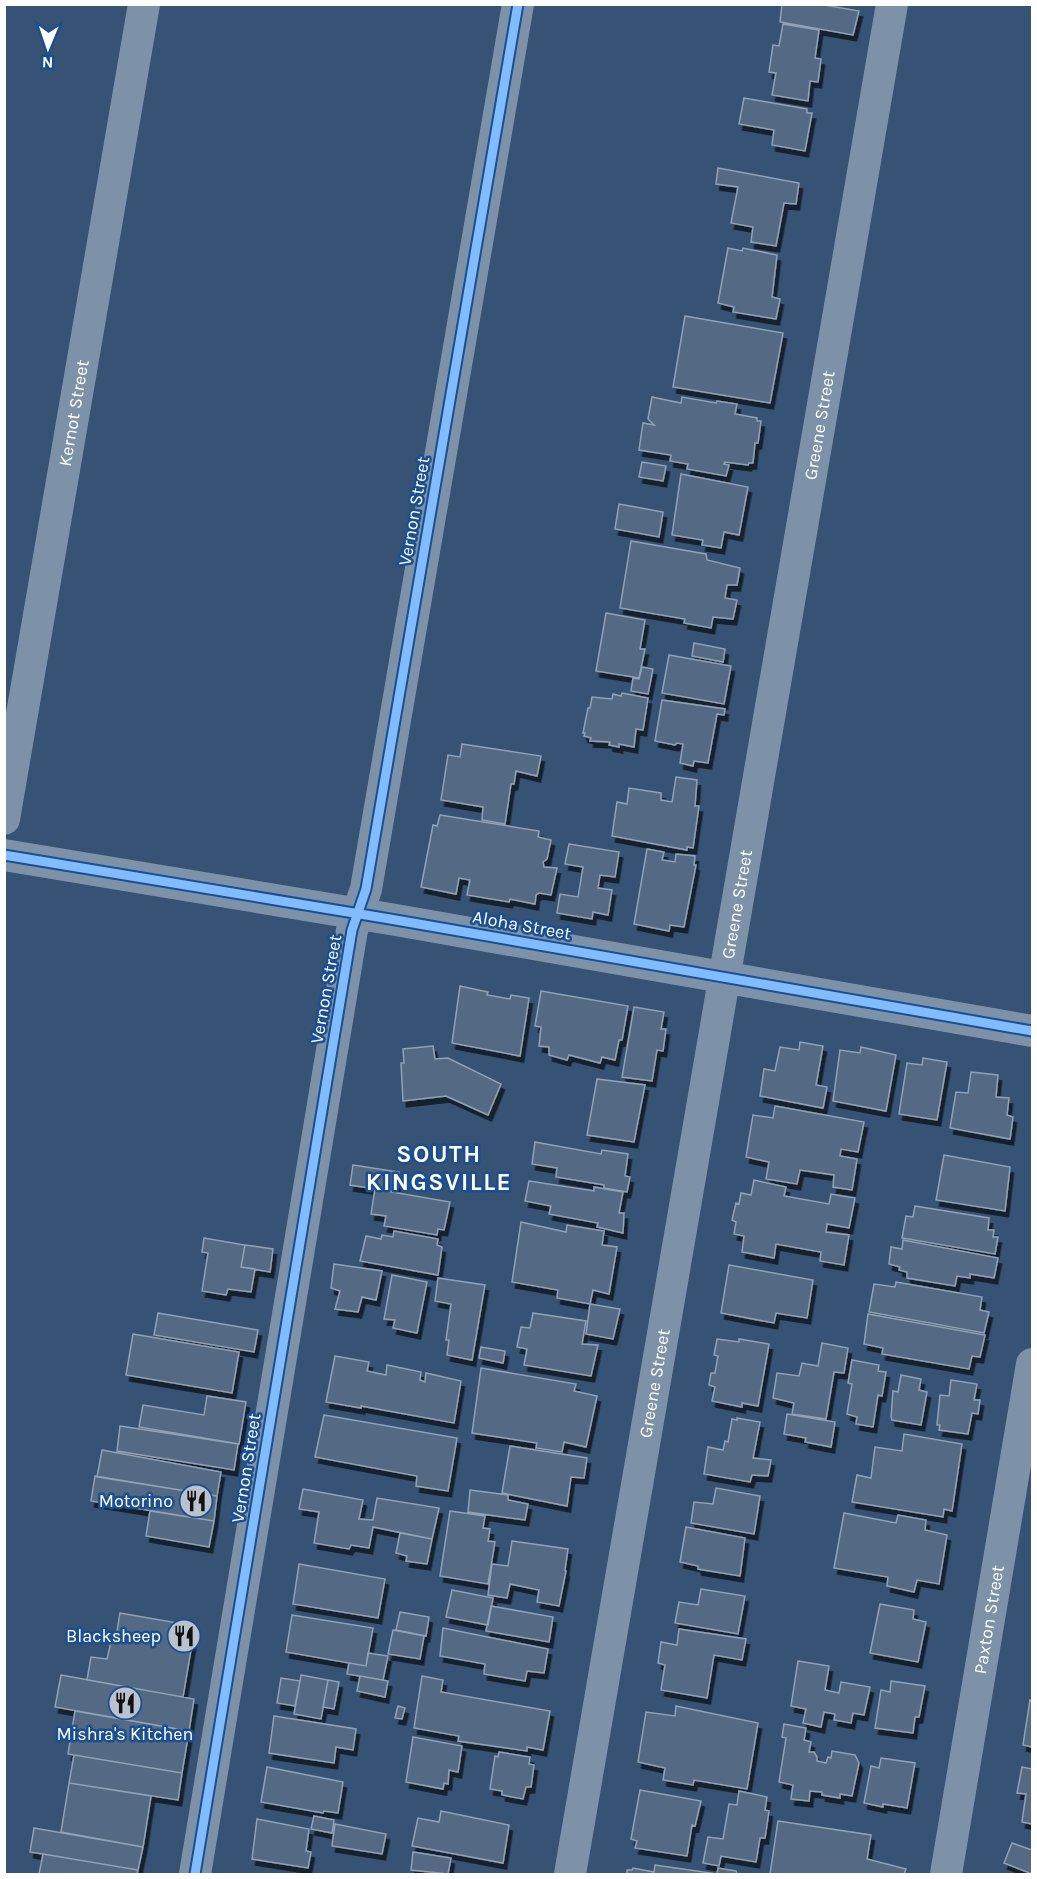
<svg xmlns="http://www.w3.org/2000/svg" width="1037" height="1879" font-family="Karla,sans-serif">
<style>
.building{fill:#526984;stroke:#92a2b6;stroke-width:1.5;filter:url(#shadow)}
.lines{fill:none;stroke-linecap:round;stroke-linejoin:round}
.street{stroke:#7d92a8;stroke-width:32}
.cycleway-casing{stroke:#1b4f8f;stroke-width:13}
.cycleway{stroke:#80bcff;stroke-width:9}
.labels{text-anchor:middle;stroke-width:5;stroke-linejoin:round;paint-order:stroke}
.street-label{font-size:18px;fill:#fff;stroke:#1b4f8f}
.poi-label{font-size:18px;fill:#fff;stroke:#1b4f8f;text-anchor:end}
.district-label{font-size:24px;font-weight:bold;letter-spacing:1.5px;fill:#fff;stroke:#1b4f8f}
</style>
<defs>
<filter id="shadow"><feDropShadow dx="3.5" dy="6" stdDeviation="0" flood-color="#0009"/></filter>
</defs>
<rect width="100%" height="100%" fill="#365274"/>
<path class="building" d="M782,4h37l40,7 -6,24 -73,-13z
M783,24l36,6 -4,28 6,1 -3,23 -8,-1 -2,20 -36,-6 4,-22 -7,-1 4,-27 6,1z
M744,98l63,11v4h5l-7,38 -33,-6 2,-15 -35,-6z
M718,168l81,15 -3,21 -12,-1 -8,43 -25,-4 2,-15 -22,-4 7,-36 -22,-3z
M728,248l14,3 1,-3 34,7 -5,42 8,2 -4,20 -43,-7 1,-5 -16,-4z
M685,316l98,17 -13,70 -97,-16z
M652,397l29,6 1,-6 34,6 1,-2 20,3 -2,10 22,4v3h4l-3,22h-3l-2,20h-4l-1,2 -23,-3 -1,2 5,1 -3,11 -39,-7 1,-5 -18,-3 1,-6 -32,-5 4,-27 11,2 -6,-6z
M642,462l24,4 -3,15 -24,-4z
M681,474l67,13 -9,48 -15,-3 -3,16 -19,-3 1,-5 -31,-5z
M619,504l44,8 -4,25 -44,-8z
M631,541l75,13 1,6 33,8 -3,17h-10l-2,13 12,2 -4,19 -20,-2 -2,11 -27,-5 1,-4 -65,-11z
M606,613l39,7 -5,29h5l-6,29 -43,-7z
M694,643l31,6 -2,13 -31,-6z
M669,655l62,11 -7,38 -62,-11z
M642,667l11,2 -5,25 -17,-3 2,-13 6,1z
M622,693l26,5 -5,32 -7,-1 -2,18 -15,-3v3l-10,-2 1,-3 -20,-1 1,-3 -7,-2 1,-3h-2l5,-25h2l2,-11 20,2 1,-5 8,2z
M662,700l63,9 -1,6 -7,-1 -9,49 -14,-2 -1,5 -13,-3 3,-19 -6,-1 -2,2 -20,-4z
M462,744l79,12 -4,20 -21,-5 -2,13h-3l-6,40 -23,-4 1,-13 -42,-7 7,-45 12,2z
M676,777l21,3 -2,26h4l-6,42 -6,-1v3l-75,-14 5,-34 10,2 2,-16 32,5v7l11,2z
M440,815l99,16 -1,6 13,3 -4,19 -4,3 1,5 13,1 -6,27 -12,-2 -3,2 -1,9 -25,-5 -1,3 -42,-7 3,-15 -11,-2 -3,16 -35,-7 12,-62 4,1z
M569,844l50,8 -4,25 -15,-2 -2,13 14,2 -4,25 -15,-3 -1,7 -35,-6 3,-19 18,3 5,-30 -18,-3z
M647,849l17,3 -2,8 13,2 1,-8 19,2 -1,9h2l-12,62 -14,-2 -1,6 -35,-7z
M460,986l28,6 -1,3 23,4 1,-4 18,3 -9,58 -68,-13z
M541,991l87,15 -6,34h-3l-4,20 -13,-3 -2,6 -31,-8 -2,5 -18,-5v-8l-10,-1 2,-19 -6,-1z
M634,1007l30,5 -3,17h5l-3,22 -6,-1 -5,31 -30,-4z
M800,1042l23,4 -7,39 11,2 -4,21 -63,-12 4,-27 11,2 5,-24 19,3z
M433,1046l2,13 13,-1 53,26 -13,31 -42,-19 -43,5 -2,-38h3l-1,-14z
M861,1047l35,8 -10,56 -53,-10 7,-51 20,3z
M923,1058l24,4 -10,58 -38,-6 8,-51 15,2z
M971,1072l27,3 -2,22 13,1 -2,17 6,2 -3,22 -60,-11 6,-36 12,1z
M597,1079l48,6 -11,57 -47,-7z
M775,1106l89,16 -6,30 -17,-3 -1,7 17,3 -5,31 -19,-3 1,-12 -34,-5 -3,14 -31,-5 3,-17 -23,-5 7,-42 20,3z
M535,1142l66,12 1,-4 26,4 -3,22 5,1 -3,15 -23,-4v-3l-48,-8 1,-9 -25,-4z
M944,1155l66,12 -5,44 -69,-11z
M353,1165l46,7 -4,20 -45,-7z
M754,1180l32,7 -2,9 45,8 2,-10 24,4 -6,30 -22,-4 -1,8 23,3 -5,30 -24,-4 1,-9 -45,-8 -2,14 -32,-6 2,-16 -10,-2 2,-12 -4,-2 4,-17 3,1 2,-11 10,2z
M529,1181l65,10v-4l29,5 -4,21h5l-1,20 -26,-6 1,-4 -49,-9 2,-8 -26,-5z
M375,1189l75,13 -6,28 -6,-1 -1,6 -53,-9 2,-10 -15,-2z
M915,1206l74,12 -1,12h6l-1,7h5l-3,17 -93,-16 4,-22 7,1z
M521,1222l45,10 1,-7 37,6 -2,14 15,2 -8,47 -16,-4 -3,14 -33,-6 1,-8 -46,-8z
M394,1231l44,8 -1,6 5,2 -4,28 -78,-14 6,-25 15,3 1,-4 11,2z
M204,1238l41,7 -4,22 14,2 -4,23 -23,-3 -2,6 -24,-4 6,-38 -6,-1z
M903,1240l95,18 -4,20 -24,-4v4l-13,-2 -2,10 -48,-8v-6l-8,-2 1,-3 -11,-3 2,-17 11,2z
M245,1245l28,4 -3,23 -29,-5z
M334,1264l48,7 -6,29 -14,-3 -4,15 -23,-3 5,-18 -9,-3z
M729,1265l84,15 -6,38 -31,-5 -2,10 -53,-10z
M392,1275l35,7 -10,51 -24,-5 2,-8 -11,-1z
M438,1278l47,7 -13,75 -25,-5 2,-15h-3l5,-36 -16,-3z
M896,1282l86,15 -2,13 9,2 -5,21 -115,-21 5,-28 21,3z
M590,1304l30,5 -7,30 -27,-5z
M158,1313l100,17 -4,22 -100,-17z
M533,1313l53,8 -4,23 16,1 -7,31 -67,-11 3,-16 -10,-2 4,-20 9,1z
M868,1314l117,21 -5,22 -8,-1 -3,13 -87,-15 1,-6 -19,-4z
M133,1334l106,18 -7,41 -106,-18z
M717,1339l22,3v-3l30,5 -11,62 -16,-3v4l-30,-6 3,-14 -6,-2 2,-12h4l3,-17 -4,-1z
M822,1343l26,5 -4,25 -10,-1 -8,47 -34,-5 2,-11 -21,-5 4,-25 22,3 3,-13 16,3z
M481,1347l24,4 -2,12 -24,-5z
M335,1356l34,6 -2,9 19,4 1,-10 34,7 -1,8 5,2 1,-9 35,8 -7,42 -93,-17v2l-35,-6z
M852,1360l27,5 -1,6 8,1 -4,24 -4,-1 -5,32 -17,-3 1,-7 -10,-3 5,-30 -4,-1z
M481,1368l95,16 -2,7 23,5 -11,51 -22,-5 -2,10 -26,-4 1,-5 -65,-10z
M901,1375l20,4 -2,11 8,2 -6,33 -29,-5 -1,-3 2,-26 5,1z
M951,1380l26,4 -3,16h6l-2,14 -6,-1 -4,21 -29,-4 1,-5h-3l3,-30 9,1z
M207,1396l39,6 -7,42 -100,-17 4,-22 61,10z
M787,1414l48,8 -4,25 -26,-5 1,-4 -22,-4z
M324,1415l133,23 -9,53 -32,-5 1,-10 -102,-19z
M737,1418l23,4 -7,36 18,2 -3,16 -16,-1 -2,7 -46,-8 4,-27 15,3 2,-9 3,1 4,-23 5,1z
M120,1426l118,18 -4,26 -117,-19z
M904,1434l58,10 -10,67 -8,-2 -1,8 -91,-15 5,-27 14,3 4,-31 27,4z
M510,1446l77,12 -3,20 -13,-1 -4,29 -65,-13z
M102,1450l119,22 -4,24 -120,-19z
M95,1476l122,20 -3,25 -123,-20z
M716,1488l44,8 -6,38 -63,-11 3,-21 19,2z
M303,1489l60,11 -4,19 14,1 4,-22 62,10 -7,31 -59,-12 -4,21 -18,-3 -2,4 -35,-6 5,-31 -20,-3z
M470,1490l38,5v5l20,4 -3,16 -57,-8z
M150,1511l64,10 -5,26 -63,-11z
M450,1511l35,5 -2,12 7,1 -2,12 7,1 -7,42 -48,-8z
M844,1513l52,10 2,-8 28,5 -1,10 22,5 -8,49 -22,-4 -3,12 -27,-6 1,-9 -54,-9z
M686,1527l59,11 -5,38 -42,-7v-3l-18,-4z
M400,1533l32,6 -5,25 -21,-3 1,-5 -11,-3z
M512,1541l56,8 -3,21 1,1 -7,35 -22,-4 2,-12 -29,-6 -3,14 -19,-3 4,-31 16,2z
M299,1564l86,15 -7,39 -85,-14z
M701,1589l44,7 -7,38 -63,-11 4,-21 19,3z
M452,1590l41,8 -5,27 -42,-8z
M880,1604l34,6 -1,9 13,3 -8,40 -48,-9z
M491,1606l62,11 -4,25 -63,-11z
M400,1612l29,5 -3,19 -30,-6z
M120,1613l75,13 -12,71 -96,-17 4,-23 16,2 4,-17 4,1z
M292,1615l81,13 -7,38 -80,-14z
M443,1628l105,21 -4,24 -17,-2 -2,10 -41,-7 1,-10 -45,-8z
M679,1629l67,10 -4,21 -28,-5 -7,43 -46,-8 4,-25 -7,-2 3,-21 16,3z
M393,1630l31,6 -4,23 -32,-5z
M368,1653l20,3 -5,24 -36,-6 2,-11 17,3z
M798,1661l31,5 -4,24 14,3 2,-11 29,5 -6,28 -11,-2 -2,10 -17,-3 1,-6 -11,-2 -3,15 -18,-4 3,-14 -15,-3z
M61,1675l133,24 -5,32 -134,-24z
M301,1675l27,5 -7,39 -27,-5z
M360,1676l28,5 -3,16 -28,-6z
M422,1676l21,4 -2,12 109,19 -7,39 -16,-3v4l-69,-10 1,-5 -45,-8z
M281,1678l19,3 -5,25 -18,-3z
M328,1680l11,2 -5,27 -11,-2z
M891,1681l34,5 -6,31h-4l-2,16 -38,-5 6,-38 9,2z
M1030,1700l2,1v46l-9,-2z
M398,1706l7,2 -3,11 -7,-1z
M676,1706l82,17 -11,66 -53,-9 -1,5 -30,-5 2,-12 -27,-6 8,-50 29,4z
M75,1711l114,20 -7,42 -114,-19z
M274,1716l82,13 -3,21 -17,-3 -2,16 -65,-10z
M784,1724l22,4 -2,12 7,2 -2,10h5l3,5v4l9,2 2,-6 3,1 1,-7 23,4 4,8 -7,33 -12,-2v4l-18,-3v-3l-12,-1 -1,10 -18,-2 2,-14 -14,-3 7,-44 -4,-1z
M413,1737l49,9 -4,26 -9,-2 -1,14 -4,-1 -1,6 -37,-7z
M499,1752l31,5 -1,7 5,1 -3,22h-5l-3,12 -21,-4v-4l-12,-2 5,-33 3,1z
M74,1755l108,18 -4,27 -109,-17z
M881,1758l34,5 -8,45 -24,-4v3l-19,-4 7,-37 8,2z
M267,1767l76,15 -5,31 -14,-2 -1,2 -62,-11z
M1022,1767l10,2v55l-10,-2 4,-28 -9,-1z
M69,1783l82,13 -8,51 -82,-15z
M640,1790l61,11 -6,25 -3,-1 -5,31 -52,-8 2,-7 -6,-2z
M739,1791l28,6 -2,13 4,1 -4,27h-5l-4,24 -35,-6 -2,10 -16,-3 5,-26 15,2 6,-35 8,1z
M441,1811l68,14 -6,38 -91,-17 6,-28 21,4z
M314,1816l20,4 -2,13 -21,-4z
M257,1819l52,10 -3,22 5,1 -3,16 -56,-9z
M778,1821l93,14 -4,24 39,10 -2,5h-134z
M335,1824l51,10 -4,20 -50,-8z
M34,1828l109,19 -5,23 -108,-18z
M1012,1843l20,7v24l-28,-11z
M413,1852l38,6 -3,16 -37,-4z
M43,1854l95,16 -1,4h-98z
M655,1865l62,9 1,-6 18,3 1,3h-110v-4h5l1,-2 21,4z"/>
<g class="lines">
<g class="street">
<path id="s1" d="M4,819l140,-815"/>
<path d="M4,855l386,64 642,112"/>
<path d="M195,1874l157,-944 14,-41 152,-885"/>
<path id="s2" d="M570,1874l322,-1870"/>
<path id="s3" d="M946,1874l86,-510"/>
</g>
<g class="cycleway-casing">
<path id="cycleway" d="M4,855l386,64 642,112
M195,1874l157,-944 14,-41 152,-885"/>
</g>
<use href="#cycleway" class="cycleway"/>
</g>
<defs>
<g id="restaurant-disc" transform="scale(1.725)"><circle r="9.5" fill="#b9c2ce" stroke="#1b4f8f"/><path d="M-5-6h1v4h1v-4h1v4h1v-4h1v5L-1.5 .5V6h-2V.5L-5-1ZM5-6V6H3V1.5H1.5Q1.5-4 5-6Z" fill="#111"/></g>
</defs>
<g fill-rule="evenodd">
<use href="#restaurant-disc" x="196" y="1501"/>
<use href="#restaurant-disc" x="184" y="1636"/>
<use href="#restaurant-disc" x="125" y="1703"/>
</g>
<g class="labels">
<g class="street-label">
<text dy="6" stroke="none"><textPath href="#s1" startOffset="412">Kernot Street</textPath></text>
<text dy="6" stroke="none"><textPath href="#s2" startOffset="1470">Greene Street</textPath></text>
<text transform="translate(414 511) rotate(-80)" y="6">Vernon Street</text>
<text dy="6" stroke="none"><textPath href="#s2" startOffset="984">Greene Street</textPath></text>
<text transform="translate(522 925) rotate(10)" y="6">Aloha Street</text>
<text transform="translate(326 989) rotate(-80)" y="6">Vernon Street</text>
<text dy="6" stroke="none"><textPath href="#s2" startOffset="498">Greene Street</textPath></text>
<text transform="translate(246 1468) rotate(-81)" y="6">Vernon Street</text>
<text dy="6" stroke="none"><textPath href="#s3" startOffset="258">Paxton Street</textPath></text>
</g>
<g class="poi-label">
<text x="173" y="1507">Motorino</text>
<text x="161" y="1642">Blacksheep</text>
<text x="125" y="1740" text-anchor="middle">Mishra's Kitchen</text>
</g>
<g class="district-label">
<text x="439" y="1162">SOUTH<tspan x="439" dy="28">KINGSVILLE</tspan></text>
</g>
</g>
<rect width="1037" height="1879" fill="none" stroke="#ffffff" stroke-width="12"/>
<g transform="translate(48 48) rotate(182)" stroke="#1b4f8f" stroke-width="4.5" paint-order="stroke">
<path d="M0-4.5L10 22L0 15L-10 22Z" fill="#ffffff"/>
<text y="-9" font-size="16" font-weight="bold" text-anchor="middle" fill="#ffffff">N</text>
</g>
</svg>
